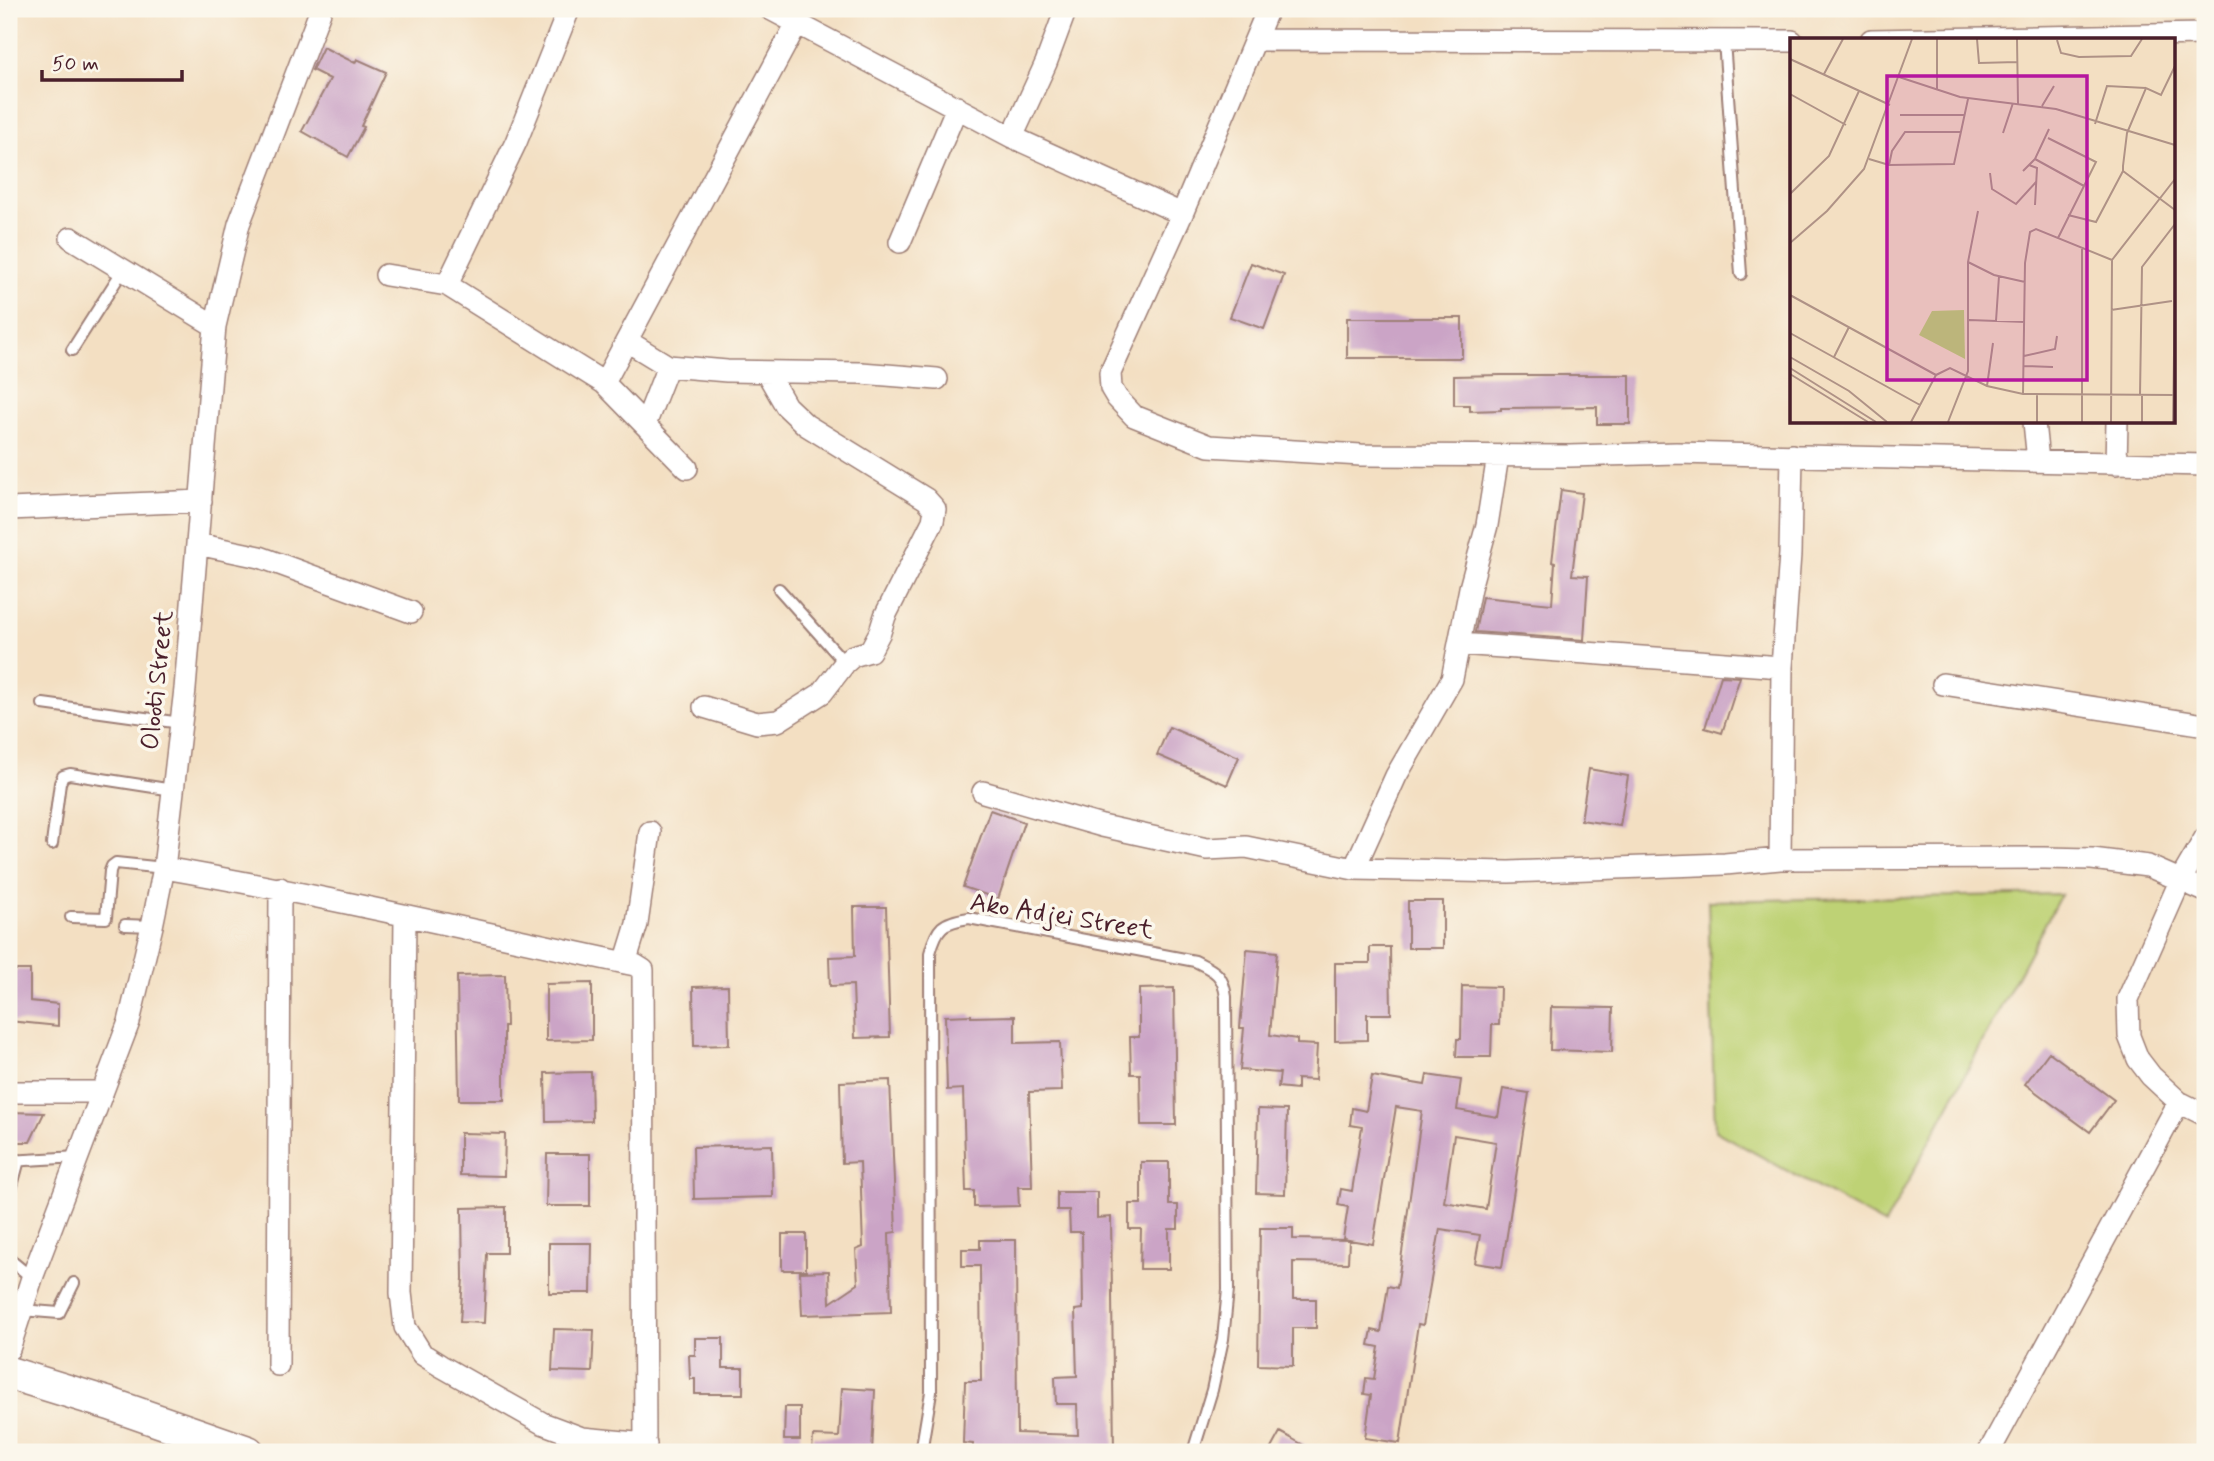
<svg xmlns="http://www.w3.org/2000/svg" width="2214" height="1461" font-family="Mynerve,sans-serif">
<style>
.green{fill:#bed275;stroke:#847850;stroke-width:2}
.building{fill:#cba4c6;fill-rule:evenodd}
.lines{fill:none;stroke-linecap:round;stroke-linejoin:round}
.lane-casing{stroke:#9e7f76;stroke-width:14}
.street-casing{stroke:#9e7f76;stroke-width:24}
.secondary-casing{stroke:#9e7f76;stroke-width:35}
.lane{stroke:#fff;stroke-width:10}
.street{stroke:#fff;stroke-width:21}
.secondary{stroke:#fff;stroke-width:32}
.labels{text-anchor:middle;stroke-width:7;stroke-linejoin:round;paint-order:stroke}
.street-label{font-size:26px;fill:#4a1f2b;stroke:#fbf7ec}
.inset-road{fill:none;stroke:#af9286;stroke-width:2}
.view{fill:#b5179e;fill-opacity:0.15;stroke:#b5179e;stroke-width:3.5}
.inset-edge{fill:none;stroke:#4a1f2b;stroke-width:3.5}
</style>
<rect width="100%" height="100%" fill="#fbf7ec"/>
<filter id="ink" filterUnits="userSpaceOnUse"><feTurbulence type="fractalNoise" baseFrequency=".0143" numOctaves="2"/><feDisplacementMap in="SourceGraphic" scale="14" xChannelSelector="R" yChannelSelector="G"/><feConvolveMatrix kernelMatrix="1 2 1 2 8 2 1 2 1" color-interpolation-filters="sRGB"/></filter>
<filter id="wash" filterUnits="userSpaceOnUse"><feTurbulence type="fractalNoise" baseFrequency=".00686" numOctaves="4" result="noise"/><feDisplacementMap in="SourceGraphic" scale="28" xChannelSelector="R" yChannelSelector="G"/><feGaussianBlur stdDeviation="1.57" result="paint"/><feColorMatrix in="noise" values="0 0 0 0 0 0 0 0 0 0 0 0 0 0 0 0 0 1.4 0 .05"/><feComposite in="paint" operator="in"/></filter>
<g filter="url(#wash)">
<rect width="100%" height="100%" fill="#f3dfc2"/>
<path class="green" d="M2061,894l-176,331 -170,-94 -7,-230z"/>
<g id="blocks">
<path class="building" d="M323,47l32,16 2,-4 29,13 -25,54 3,1 -16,30 -46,-26 28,-52 -18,-9z
M1251,263l33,12 -20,54 -34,-12z
M1347,318h115v40h-115z
M1501,375h129v49h-33v-17l-96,1v2l-31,1v-6h-16v-29z
M1561,490l21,3 -10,82 16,1 -4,64 -109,-8 7,-35 70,7 3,-41 -3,-1z
M1721,676l19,1 -18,56 -17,-5z
M1169,727l70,30 -12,28 -70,-30z
M1589,769l39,7 -8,50 -39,-6z
M990,810l34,12 -26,77 -35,-12z
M1408,901h35v47h-35z
M854,907h32l4,130 -35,1 -2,-53 -23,1 -1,-29 26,-1z
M1370,947h20l1,67h-24v26l-32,1v-78h35z
M1247,949l30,3 -7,83 27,4v5l20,1 -2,35 -18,-1v10l-19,-2 2,-14 -40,-3 4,-42h-4z
M9,970h21v31l28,3v22l-49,-5z
M505,975l1,51h-2v74h-45l-2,-124z
M592,983v57l-46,1v-57z
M728,986l1,59 -35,1 -1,-59z
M1462,986l38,1 -1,38h-7l-1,32h-35l1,-18h4z
M1174,988l2,137h-35l-1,-51h-9l-1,-37h9v-48z
M1551,1007l62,1 -1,44 -62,-2z
M971,1015v2l44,-1v27l45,-1 2,49 -33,1 3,95h-14l1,19 -45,1v-16h-8l-3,-102 -16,1 -2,-74z
M2049,1052l65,48 -24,32 -65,-48z
M591,1072l1,49 -46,1 -1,-49z
M1427,1075l34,5 -4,30 41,7 5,-28 26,4 -27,174 -27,-4 5,-28 -40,-6 -17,96 -5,-1 -18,119 -35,-5 6,-43 -7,-1 2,-16 8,1 5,-32 -10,-2 3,-15 9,2 7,-46 9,2 25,-177 -26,-4 -23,137 -30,-5 5,-32 -10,-2 3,-16 11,2 10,-64 -12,-2 2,-17 14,3 6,-35 53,9zM1454,1135l42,7 -10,67 -42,-7z
M890,1080l6,152 -7,1 2,79 -89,3 -2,-43 29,-1 1,32 28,-19 -2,-34 7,-3 -3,-85 -18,1 -2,-81z
M1258,1109l29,1 -2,84 -29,-1z
M9,1112l35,1 -14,29h-21z
M460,1133l45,1 -1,42 -44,-1z
M772,1145l1,52 -79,2 -1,-52z
M547,1154h43v52h-44z
M1141,1162h28v43h9v24h-9v40h-29l1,-40h-12v-25h12z
M1057,1192h40v26l14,-1 3,235h-141v-8l-10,-1 2,-62h16l-1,-115h-18v-17h18v-9h36l1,193 61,2 -1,-31h-21l-1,-27 22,-1 -2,-66 8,-1 -1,-77h-12l-1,-22h-12z
M506,1207v46h-19l-3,70 -24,-1 3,-44 -1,-70z
M1260,1228h33v11l56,1 -1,23 -55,-1v37h23v29h-23v38l-35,-1z
M782,1234h24v36h-24z
M549,1243h43l-1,50h-42z
M554,1329l40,1 -2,42 -40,-1z
M695,1338h28v30h20v26h-48v-15h-5l-1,-24h6z
M842,1388l33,2 -3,62h-60l1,-16 26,1z
M785,1407h15v33h-16z
M1280,1432l36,20h-47z"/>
</g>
</g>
<g filter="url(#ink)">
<use href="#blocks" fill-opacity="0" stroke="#9e7f76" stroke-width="2"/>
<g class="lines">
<g class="lane-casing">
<path id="lane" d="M1724,41l17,233
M72,350l51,-80
M779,589l66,74
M43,704l138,19
M52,844l8,-61 3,-7 7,-2 103,16
M71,917l35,1 4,-47 2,-5 4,-3 48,5
M125,925l27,1
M9,1161l69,-4
M9,1197l10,-37
M9,1259l23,19
M21,1310l38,3 15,-30
M921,1452l10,-60 -1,-439c7,-26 12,-31 39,-35l226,43c20,10 28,13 31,36l2,293 -5,49 -11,51 -19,62"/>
</g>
<g class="street-casing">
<path id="street" d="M770,9l242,128 170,77
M1268,9l-86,205 -72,159 1,15 6,10 17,18 75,30 152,9 209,1 106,-3 529,12
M1257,40l535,1
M1871,40l334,-6
M1012,137l34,-74 20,-54
M71,238l144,88
M900,242l57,-135
M386,275l61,10 157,98 83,85
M447,285l69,-143 53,-133
M627,341l41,25
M604,383l193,-360
M2034,422l4,39
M645,425l23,-59 59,5 134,2 76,6
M2116,464l1,-42
M9,509l192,-8
M197,544l63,13 151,55
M1459,644l323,23
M1943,684l262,41
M704,707l53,16 21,-2 44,-28 23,-30 8,-7 17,-5 10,-19 5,-16 48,-95 2,-12 -9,-10 -120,-74 -20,-19 -19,-33
M983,792l119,34 105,23 39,-2 108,22 155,3 216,-8 55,-5 265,-1 47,1 56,7 57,25
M1780,859l2,-192 8,-113 2,-99
M164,868c158,27 314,64 471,97l8,5 2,482
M1354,869l42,-93 56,-97 18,-91 17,-63 11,-69
M405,916l-4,377 4,34 17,27 19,12 101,57 40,15 64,6
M625,963l12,-39 13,-92
M9,1092h93
M2179,1102l26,13
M9,1349l23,-71 97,-256 23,-96 12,-58 21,-179 30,-363 24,-102 82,-215
M278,1365l2,-477
M1989,1452l190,-350 -28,-26 -13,-17 -9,-23 -1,-37 53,-120 24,-41"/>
</g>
<g class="secondary-casing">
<path id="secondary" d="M9,1373l101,31 138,48"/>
</g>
<use href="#lane" class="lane"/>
<use href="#street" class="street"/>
<use href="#secondary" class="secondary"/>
</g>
</g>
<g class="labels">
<g class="street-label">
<text transform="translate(156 680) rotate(-84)" y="9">Olooti Street</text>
<text transform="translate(1062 915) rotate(9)" y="9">Ako Adjei Street</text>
</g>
</g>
<g transform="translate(1790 38)">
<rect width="385" height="385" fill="#f3dfc2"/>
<path d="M174,272l1,49 -46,-24 13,-24z" fill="#bed275"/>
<path class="inset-road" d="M147,1v51M187,1l2,24 38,-1M227,1l1,65M267,2l4,13 18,4 52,-1 11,-17M0,21l100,46M385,28l-14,29 -15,-7 -19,45 -4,33v5l52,39M34,36l19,-35M109,39l61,20 96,12 119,36M0,56l56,31M252,68l12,-20M110,77h65M305,86l12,-38 39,2M213,95l10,-30M258,100l48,24 -38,76M79,121l20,6 65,-1 14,-65M245,121l49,27M99,127l3,-14 13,-19h56M239,127l8,3 -2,37M233,133l12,-12 14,-30M200,135l2,16 24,15 20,-22M0,156l39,-38 30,-65M278,177l28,7 27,-51M0,205l37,-32 37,-42 48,-130M292,211v173M178,224l26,13 31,7M0,257l146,80 14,-7 37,18 36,8 152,1M321,272l61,-9M179,282l56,2M206,283l3,-45M0,295l130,72M234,318l31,-7 2,-13M0,319l59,34 38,31M44,319l15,-30M233,328l30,1M0,330l86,54M0,336l78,48M197,348l6,-43M233,356l2,-131 5,-31 6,-3 76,31M350,357l2,-128 33,-43M121,384l25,-47M158,384l20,-51v-109l10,-51M247,384v-28M321,384l1,-162 63,-81M352,384v-27M383,384l2,-137"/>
<path class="view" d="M97,38h200v304h-200z"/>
<rect width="385" height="385" class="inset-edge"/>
</g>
<rect width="2214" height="1461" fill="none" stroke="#fbf7ec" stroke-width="35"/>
<path d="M42 70v10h140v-10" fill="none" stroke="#4a1f2b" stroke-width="3.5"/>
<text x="52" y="70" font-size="21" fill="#4a1f2b" stroke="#fbf7ec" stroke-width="5" paint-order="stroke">50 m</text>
</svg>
